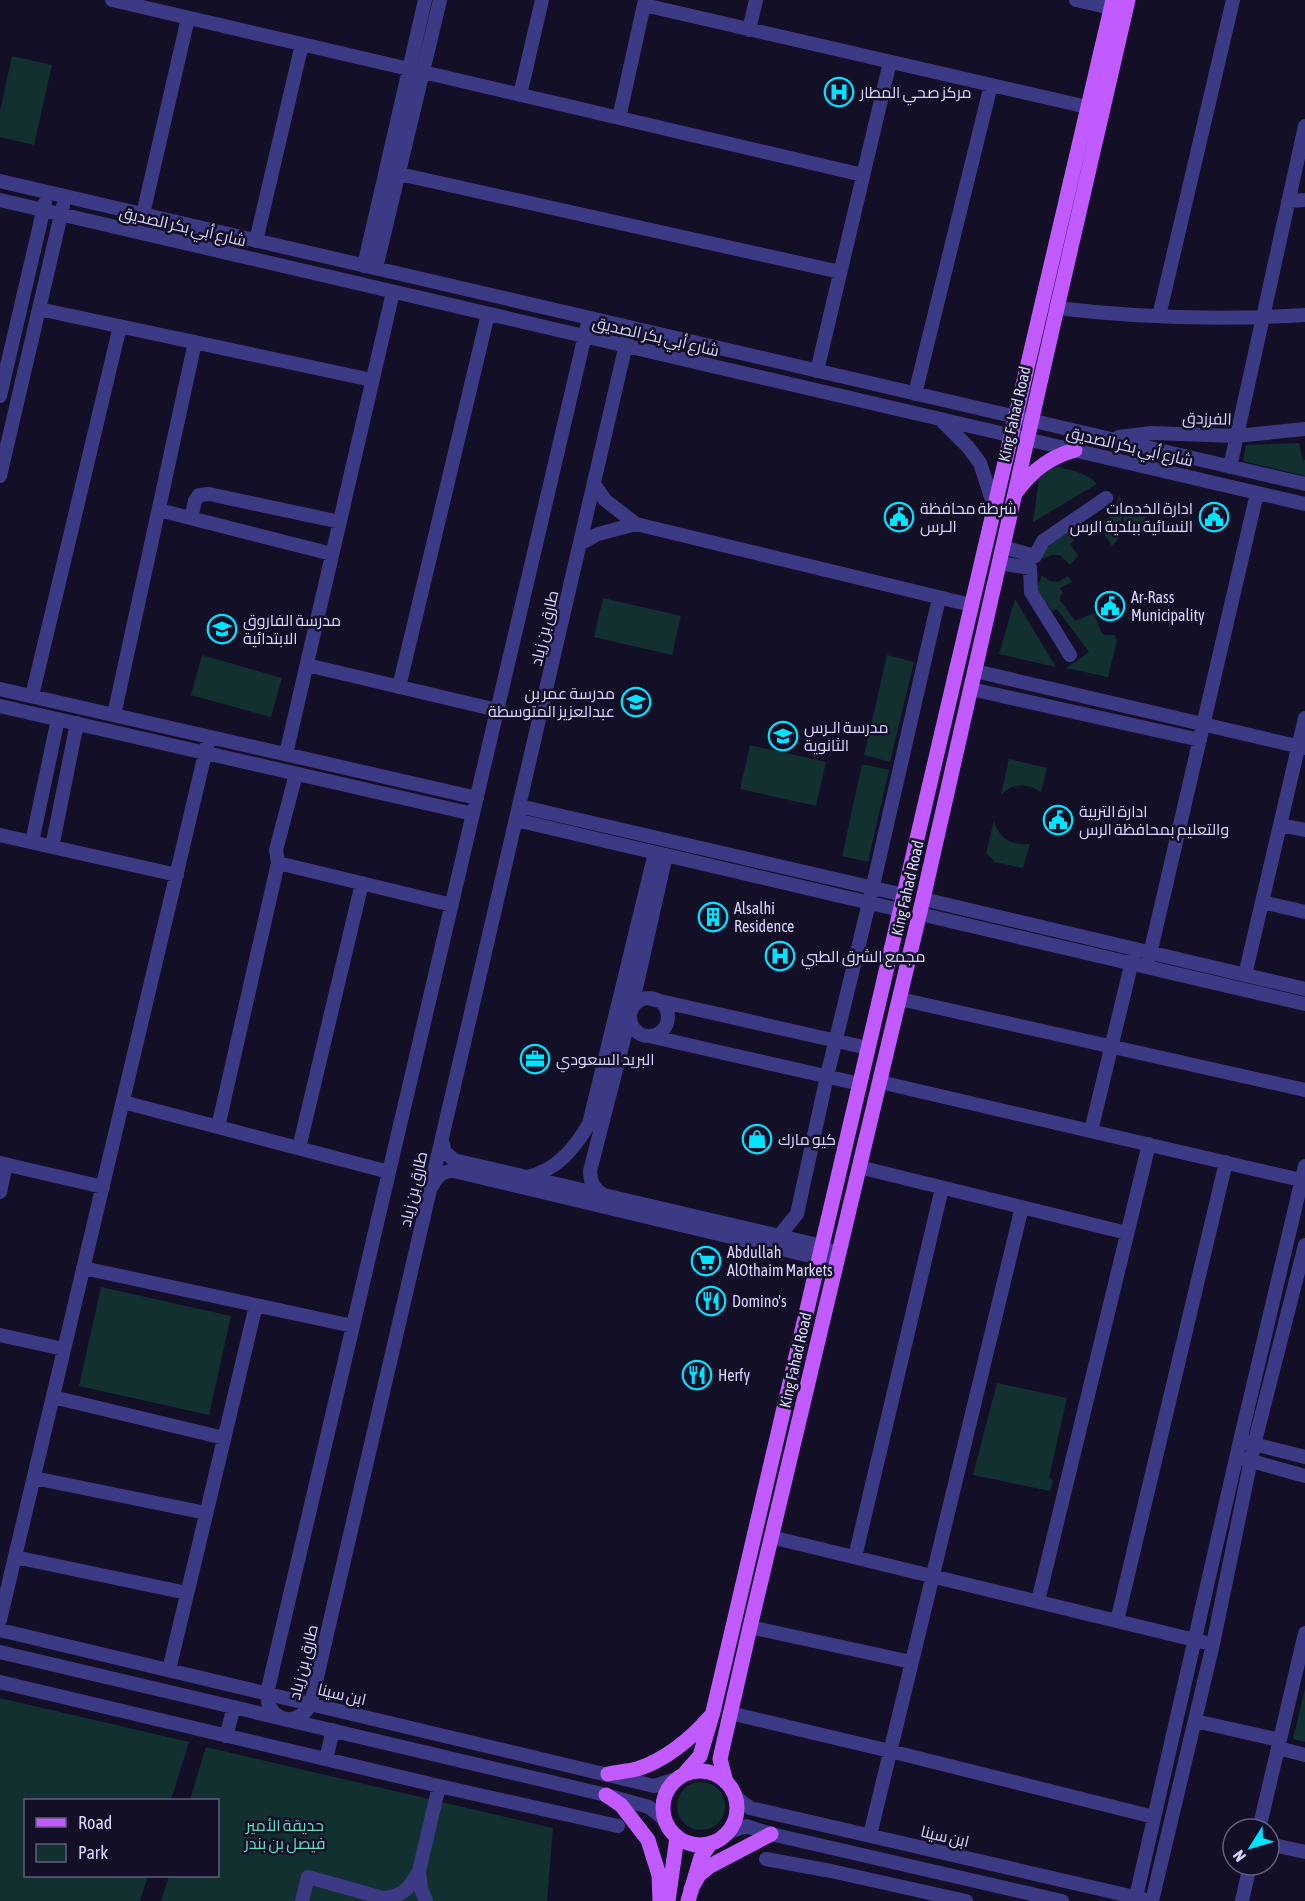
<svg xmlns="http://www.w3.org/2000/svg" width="1305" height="1901" font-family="'Asap Condensed',Cairo,sans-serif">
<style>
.green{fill:#12302f}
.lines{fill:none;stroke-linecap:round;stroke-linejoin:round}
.minor{stroke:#3d3a85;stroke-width:14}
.major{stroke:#c25bff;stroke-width:15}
.labels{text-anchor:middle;stroke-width:5;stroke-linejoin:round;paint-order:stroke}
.poi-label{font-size:16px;fill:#d9d4ff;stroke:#130f26;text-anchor:start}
.street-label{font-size:16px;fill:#d9d4ff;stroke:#130f26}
.park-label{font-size:16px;fill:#5fe0c0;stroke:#130f26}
</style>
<rect width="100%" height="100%" fill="#130f26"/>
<path class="green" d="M12,56l40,9 -18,80 -34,-8v-26z
M1299,443l4,17h2v16l-62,-15 3,-16z
M1058,467c13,3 30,6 39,17l-64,38 6,-43 9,-9z
M1120,494l2,31 2,7 -12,14 -14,-22 18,-11v-9z
M1145,507l3,6 -6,18 -5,5c-15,-8 -13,-14 -15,-29z
M1071,528l4,5 -4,3 3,5 -4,3 8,12 -8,9 -10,-10h-9l-8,4 -3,-4 4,-8 25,-15 -1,-2z
M1042,575l8,6 8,1 10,-6 4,6 -12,6 3,5 -3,3v4l15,21 19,-8 7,19 3,3h10l3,5 -9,37 -42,-9 23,-16 -32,-43 -5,2 -15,-23z
M603,598l78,18 -9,39 -78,-18z
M1015,599l41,68 -57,-13z
M202,655l80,23 -11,39 -80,-22z
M887,655l27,7 -24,100 -26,-7z
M750,745l76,17 -10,44 -76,-17z
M1009,759l38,9 -6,24c-14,-9 -28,-10 -40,3z
M862,764l27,6 -21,92 -26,-6z
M994,821c5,18 18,25 36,23l-7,24 -28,-6 -9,-9z
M101,1287l130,29 -22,99 -130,-29z
M997,1383l70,15 -18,79 4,4 -3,10 -77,-16z
M1305,1688v54l-12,-3z
M0,1698l189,44 -18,58h-145v76h122l-8,25h-140z
M206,1747l347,81 -6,73h-386l8,-25h49v-76h-28z
M677 1806a24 24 0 1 1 48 0a24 24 0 1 1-48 0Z"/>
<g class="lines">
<path class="minor" d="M112,0l297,69
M1076,0l35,8
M644,5l443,102
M749,30l7,-30
M423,72l440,103
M520,95l22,-95
M619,118l26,-118
M386,171l454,101
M0,181l1305,303
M0,200l1305,304
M1288,201l17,-1
M143,214l45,-196
M256,241l46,-197
M364,266l61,-266
M376,268l64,-268
M1057,308c82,10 166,12 248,7
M39,309l333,71
M1159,316l74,-316
M589,318l-322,1375c0,29 32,36 44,10l319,-1376
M817,371l73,-309
M915,394l76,-309
M0,396l45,-193
M940,419l28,28 12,16 14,43
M1119,437l32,-4 85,3 69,-7
M1230,467l75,-341
M0,476l63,-270
M159,510l173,44
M191,518l4,-17 4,-6 10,-1 131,28
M636,524l335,81
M580,544l18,-10 38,-10 -31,-24 -11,-16
M1003,547l32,9 8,-15 63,-43
M999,563l31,5 1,24 39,63
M307,665l190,45
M975,671l330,77
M399,687l89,-373
M0,689l477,109
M971,689l229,51
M32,696l88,-370
M0,706l473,108
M114,715l81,-373
M286,754l107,-462
M519,806l385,89
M516,820l384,90
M1280,825l25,5
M0,835l177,40
M32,842l26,-123
M52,847l25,-124
M278,863l-2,-13 20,-76
M923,899l382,90
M1262,902l43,10
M920,914l385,90
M1147,967l110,-474
M1245,975l60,-257
M630 1017a19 19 0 1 1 38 0a19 19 0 1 1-38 0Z
M651,999l217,49
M900,999l405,91
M649,1036l211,48
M880,1082l425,99
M123,1102l266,70
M218,1127l60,-264 174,42
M1091,1131l42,-174
M442,1141l3,11 9,8 368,86 9,5
M299,1148l63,-265
M0,1163l103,24
M859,1167l268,66
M527,1177c29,-6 47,-28 62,-53l66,-271
M432,1186c5,-9 11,-16 22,-15l365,87 19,-4
M0,1192l6,-27
M604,1195c-10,-5 -14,-13 -14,-24l39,-152 37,-164
M779,1236l18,-22 30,-138 42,-173 70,-305
M83,1268l270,58
M0,1335l64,14
M53,1397l171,41
M1246,1442l59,15
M1244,1459l61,17
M34,1478l172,35
M771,1537l432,105
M15,1557l172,36
M855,1557l87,-369
M1038,1601l111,-457
M0,1620l209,-883
M1117,1621l109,-459
M750,1627l161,35
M0,1630l654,156 22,-7
M0,1652l606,143 43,12 15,12
M169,1670l87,-365
M0,1682l439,104 179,40
M730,1713l160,38 264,66
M1195,1721l85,19
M226,1736l8,-29
M1278,1748l27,7
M326,1759l7,-29
M735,1797l15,11 393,91
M1259,1829l46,-196
M727,1833l19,-7 25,8 291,67
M870,1835l152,-628
M1269,1844l36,8
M766,1859l65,12 135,30
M419,1871l20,-85
M1136,1897l104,-456 65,-275
M302,1901l6,-24 75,21c20,-1 27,-11 36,-27l2,18 5,12
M1152,1901l61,-257 41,-199 51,-200
M1242,1901l8,-36"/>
<path class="major" d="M1017,491c16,-21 33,-34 58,-41
M663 1808a37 37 0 1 1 74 0a37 37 0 1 1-74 0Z
M685,1773l15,-17 13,-44 400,-1712
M608,1774c10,-2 20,-3 29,-5 27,-8 55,-31 73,-52
M726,1782l-6,-23 30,-132 173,-728 134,-591 71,-308
M606,1795l15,10 27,35 11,35 1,26
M691,1889l8,-14 11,-9 61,-32
M668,1901l9,-64
M688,1901l13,-44 10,-14"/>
</g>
<defs>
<g id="hospital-ring" transform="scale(1.5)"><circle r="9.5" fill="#130f26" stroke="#00e5ff" stroke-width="1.5"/><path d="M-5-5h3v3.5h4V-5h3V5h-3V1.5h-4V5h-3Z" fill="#00e5ff"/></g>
<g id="civic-ring" transform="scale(1.5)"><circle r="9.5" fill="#130f26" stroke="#00e5ff" stroke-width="1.5"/><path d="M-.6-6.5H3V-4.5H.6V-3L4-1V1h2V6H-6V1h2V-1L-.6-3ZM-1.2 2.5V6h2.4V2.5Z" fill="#00e5ff"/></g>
<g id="school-ring" transform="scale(1.5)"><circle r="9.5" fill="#130f26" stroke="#00e5ff" stroke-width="1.5"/><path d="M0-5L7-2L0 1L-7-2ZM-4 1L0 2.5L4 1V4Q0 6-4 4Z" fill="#00e5ff"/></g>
<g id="building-ring" transform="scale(1.5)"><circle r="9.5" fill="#130f26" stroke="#00e5ff" stroke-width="1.5"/><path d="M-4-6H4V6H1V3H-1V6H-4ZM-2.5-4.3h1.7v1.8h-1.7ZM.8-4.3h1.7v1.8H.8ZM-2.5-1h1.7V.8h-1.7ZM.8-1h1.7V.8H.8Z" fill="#00e5ff"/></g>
<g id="office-ring" transform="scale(1.5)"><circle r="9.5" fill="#130f26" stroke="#00e5ff" stroke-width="1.5"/><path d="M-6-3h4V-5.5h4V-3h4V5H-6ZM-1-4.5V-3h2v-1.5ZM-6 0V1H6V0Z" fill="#00e5ff"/></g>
<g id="shop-ring" transform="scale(1.5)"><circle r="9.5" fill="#130f26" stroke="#00e5ff" stroke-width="1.5"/><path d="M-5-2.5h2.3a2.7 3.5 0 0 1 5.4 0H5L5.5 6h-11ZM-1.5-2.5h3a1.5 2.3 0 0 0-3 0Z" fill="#00e5ff"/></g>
<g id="supermarket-ring" transform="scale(1.5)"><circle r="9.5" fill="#130f26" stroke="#00e5ff" stroke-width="1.5"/><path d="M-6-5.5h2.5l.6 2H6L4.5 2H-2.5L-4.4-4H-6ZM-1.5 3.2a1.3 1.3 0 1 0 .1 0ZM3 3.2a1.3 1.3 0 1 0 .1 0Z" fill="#00e5ff"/></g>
<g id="restaurant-ring" transform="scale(1.5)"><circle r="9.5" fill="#130f26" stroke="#00e5ff" stroke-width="1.5"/><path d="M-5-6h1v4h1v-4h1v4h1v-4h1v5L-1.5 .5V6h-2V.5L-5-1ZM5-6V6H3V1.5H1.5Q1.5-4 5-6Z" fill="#00e5ff"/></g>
</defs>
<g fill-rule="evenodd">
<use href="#hospital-ring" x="839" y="92"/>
<use href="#civic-ring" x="899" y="517"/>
<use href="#civic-ring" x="1214" y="517"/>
<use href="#civic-ring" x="1110" y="606"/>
<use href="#school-ring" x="222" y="629"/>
<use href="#school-ring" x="636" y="702"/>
<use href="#school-ring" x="783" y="736"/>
<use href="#civic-ring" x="1058" y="820"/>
<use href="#building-ring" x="713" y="917"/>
<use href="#hospital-ring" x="780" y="956"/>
<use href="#office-ring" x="535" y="1059"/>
<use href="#shop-ring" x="757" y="1139"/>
<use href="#supermarket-ring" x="706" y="1261"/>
<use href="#restaurant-ring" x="711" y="1301"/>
<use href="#restaurant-ring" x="697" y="1375"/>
</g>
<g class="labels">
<g class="poi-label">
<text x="860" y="98">مركز صحي المطار</text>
<text x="920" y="514">شرطة محافظة<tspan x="920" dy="18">الـرس</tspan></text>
<text x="1193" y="514" text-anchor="end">ادارة الخدمات<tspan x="1193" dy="18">النسائية ببلدية الرس</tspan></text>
<text x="1131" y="603">Ar-Rass<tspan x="1131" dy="18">Municipality</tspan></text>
<text x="243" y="626">مدرسة الفاروق<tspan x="243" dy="18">الابتدائية</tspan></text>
<text x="615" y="699" text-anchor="end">مدرسة عمر بن<tspan x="615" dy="18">عبدالعزيز المتوسطة</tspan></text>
<text x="804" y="733">مدرسة الـرس<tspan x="804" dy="18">الثانوية</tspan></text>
<text x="1079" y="817">ادارة التربية<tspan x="1079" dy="18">والتعليم بمحافظة الرس</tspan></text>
<text x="734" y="914">Alsalhi<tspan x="734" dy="18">Residence</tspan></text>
<text x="801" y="962">مجمع الشرق الطبي</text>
<text x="556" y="1065">البريد السعودي</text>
<text x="778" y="1145">كيو مارك</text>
<text x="727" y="1258">Abdullah<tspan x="727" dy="18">AlOthaim Markets</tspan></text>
<text x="732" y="1307">Domino's</text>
<text x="718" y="1381">Herfy</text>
</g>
<g class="street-label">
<text transform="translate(183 226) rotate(13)" y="6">شارع أبي بكر الصديق</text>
<text transform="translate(656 336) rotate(13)" y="6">شارع أبي بكر الصديق</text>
<text transform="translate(1014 414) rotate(-77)" y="6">King Fahad Road</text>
<text transform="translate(1207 418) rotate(2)" y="6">الفرزدق</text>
<text transform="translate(1130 446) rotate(13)" y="6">شارع أبي بكر الصديق</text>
<text transform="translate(544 628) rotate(-77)" y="6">طارق بن زياد</text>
<text transform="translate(907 888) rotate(-77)" y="6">King Fahad Road</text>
<text transform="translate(413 1189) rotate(-77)" y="6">طارق بن زياد</text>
<text transform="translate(795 1360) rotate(-77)" y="6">King Fahad Road</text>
<text transform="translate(303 1662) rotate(-76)" y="6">طارق بن زياد</text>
<text transform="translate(342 1694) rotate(13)" y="6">ابن سينا</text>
<text transform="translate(945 1836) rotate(13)" y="6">ابن سينا</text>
</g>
<g class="park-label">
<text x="285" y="1831">حديقة الأمير<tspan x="285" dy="18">فيصل بن بندر</tspan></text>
</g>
</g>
<rect x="24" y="1799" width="195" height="78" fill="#130f26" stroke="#625e7d" stroke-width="1.5"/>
<rect x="36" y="1818" width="30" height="9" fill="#c25bff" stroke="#625e7d" stroke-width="1.5"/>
<text x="78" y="1829" font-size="18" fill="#d9d4ff">Road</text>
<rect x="36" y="1844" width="30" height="18" fill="#12302f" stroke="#625e7d" stroke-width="1.5"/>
<text x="78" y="1859" font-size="18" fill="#d9d4ff">Park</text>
<g transform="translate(1251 1847) rotate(233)"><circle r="28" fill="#130f26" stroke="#625e7d" stroke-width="1.5"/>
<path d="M0-4.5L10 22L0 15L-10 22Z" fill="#00e5ff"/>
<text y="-9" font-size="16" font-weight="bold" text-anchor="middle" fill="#d9d4ff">N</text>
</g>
</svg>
